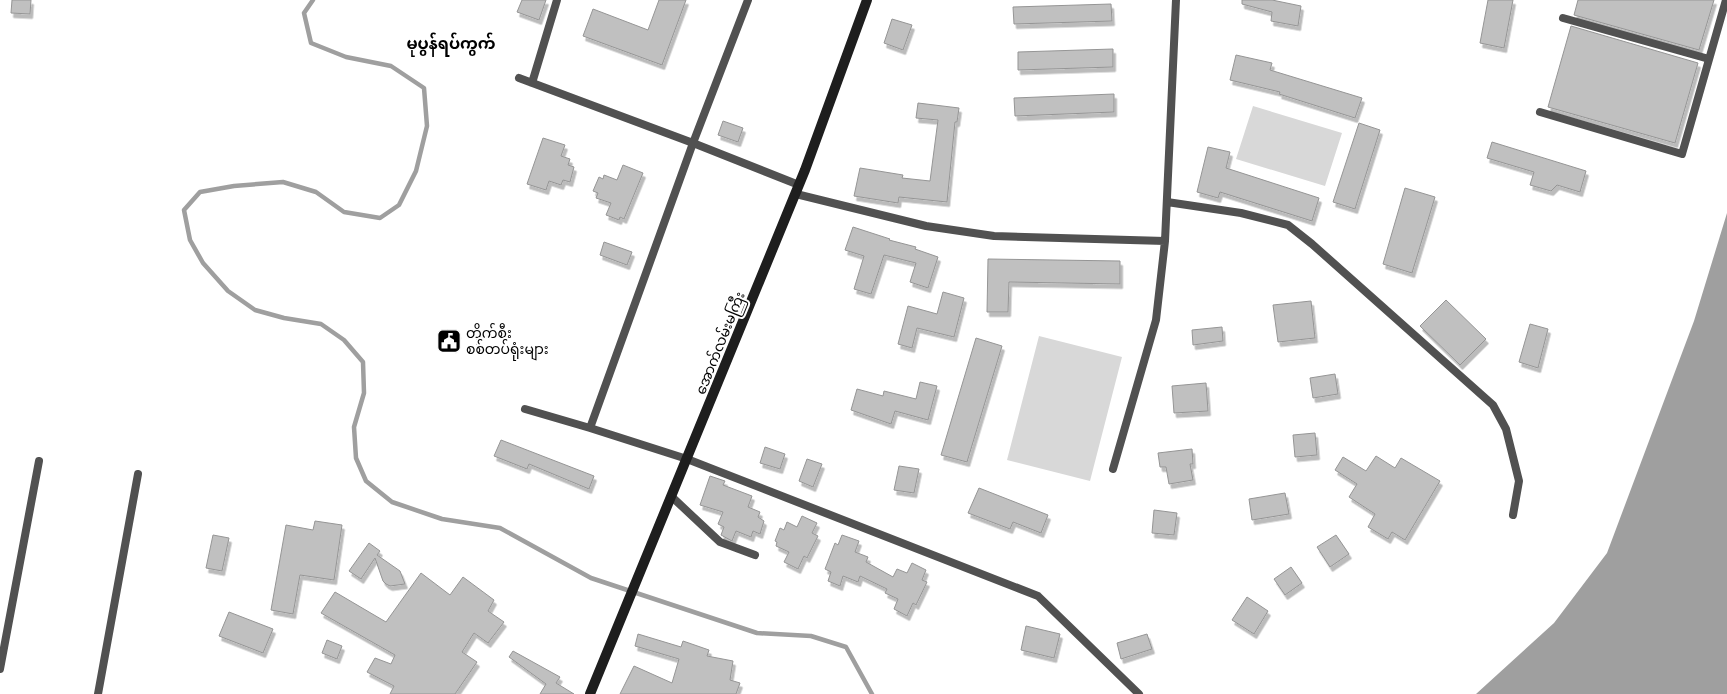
<svg xmlns="http://www.w3.org/2000/svg" width="1727" height="694" font-family="'Roboto Condensed','Noto Sans Myanmar',sans-serif">
<style>
.green{fill:#d8d8d8}
.water{fill:#9f9f9f}
.lines{fill:none;stroke-linecap:round;stroke-linejoin:round}
.stream{stroke:#9f9f9f;stroke-width:4.5}
.building{fill:#c0c0c0;stroke:#959595;filter:url(#shadow)}
.service{stroke:#515151;stroke-width:8}
.secondary{stroke:#1e1e1e;stroke-width:10}
.labels{text-anchor:middle;stroke-width:4;stroke-linejoin:round;paint-order:stroke}
.poi-label{font-size:14px;fill:#000;stroke:#fff;text-anchor:start}
.street-label{font-size:14px;fill:#000;stroke:#fff}
.quarter-label{font-size:16px;font-weight:bold;fill:#000;stroke:#fff}
</style>
<defs>
<filter id="shadow"><feDropShadow dx="2.5" dy="4.5" stdDeviation="0" flood-color="#0004"/></filter>
</defs>
<rect width="100%" height="100%" fill="#fff"/>
<path class="green" d="M1253,106l89,27 -17,53 -89,-27z
M1039,336l83,21 -32,124 -83,-21z"/>
<path class="water" d="M1727,213v481h-251l78,-71 53,-70 87,-232z"/>
<g class="lines">
<path class="stream" d="M313,0l-9,13 7,30 35,14 45,9 33,22 3,38 -11,45 -17,34 -19,13 -36,-6 -28,-20 -33,-10 -49,4 -34,6 -16,18 6,30 13,23 25,28 27,19 29,8 37,6 23,16 19,22 1,31 -10,34 2,31 10,23 26,21 50,17 58,9 91,50 166,55 54,3 35,11 26,47"/>
</g>
<path class="building" d="M12,0h19l-1,14 -19,-1z
M522,0h24l-7,20 -22,-8z
M659,0h27l-24,65 -79,-29 10,-27 55,21z
M1242,0h30l29,6 -3,20 -27,-5 1,-9 -30,-8z
M1488,0h25l-9,48 -24,-5z
M1578,0h136l-15,50 -125,-35z
M1111,4l1,17 -98,3 -1,-17z
M892,19l20,6 -9,25 -19,-7z
M1571,26l127,37 -23,80 -127,-36z
M1113,49v18l-95,3v-18z
M1236,55l36,8 -2,7 92,28 -7,20 -76,-24 1,-2 -50,-12z
M1114,94v18l-99,4 -1,-18z
M918,103l41,5 -2,14h-2l-8,80 -48,-5 -1,6 -44,-7 6,-28 43,7 -1,3 28,3 8,-61 -22,-2z
M723,121l20,7 -5,14 -20,-7z
M1359,123l21,7 -25,79 -22,-7z
M543,138l22,7 -4,11 9,3 -2,6 6,2 -4,15 -7,-2 -2,5 -12,-4 -3,9 -19,-6z
M1492,142l94,29 -6,21 -23,-7 -6,6 -21,-6 4,-13 -47,-14z
M1208,147l22,5 -4,16 93,30 -7,23 -92,-29 -2,6 -21,-6z
M623,165l20,8 -19,46 -4,-2 -1,3 -13,-5 5,-12 -15,-5 2,-5 -5,-2 6,-14 4,2 1,-4 13,5z
M1405,188l30,9 -23,76 -29,-9z
M853,227l37,12 -1,1 27,7 -1,2 23,8 -10,31 -18,-6 6,-19 -32,-8 -13,39 -17,-5 10,-33 -19,-6z
M604,242l28,10 -5,13 -27,-10z
M988,259l132,2v23l-111,-2 -1,30h-21z
M943,292l21,6 -10,39 -37,-9 -5,20 -14,-4 10,-38 29,8z
M1446,300l40,39 -26,26 -40,-39z
M1311,301l4,37 -37,4 -5,-37z
M1530,324l18,5 -10,39 -19,-6z
M1222,327l1,14 -30,4 -1,-15z
M447,330l11,3 -4,15 -11,-3z
M976,338l26,8 -35,116 -26,-7z
M1335,374l3,20 -25,4 -3,-20z
M920,382l17,4 -9,34 -33,-9 -4,13 -40,-14 6,-21 26,7 1,-5 32,8z
M1206,383l2,28 -34,2 -2,-27z
M1315,433l2,22 -22,2 -2,-22z
M501,440l93,36 -5,13 -60,-25 -2,5 -33,-13z
M765,447l20,7 -5,15 -20,-6z
M1192,449l1,15h-3l3,16 -24,4 -3,-17h-6l-2,-14z
M1376,456l19,12 6,-10 39,23 -35,59 -13,-8 -4,7 -20,-12 7,-13 -26,-17 8,-13 -22,-14 8,-13 23,14z
M807,459l15,5 -9,23 -14,-6z
M899,466l20,3 -5,24 -20,-3z
M710,476l15,5 -2,4 29,11 -4,11 12,5 -2,5 6,4 -4,13 -7,-3 -2,6 -15,-6 -4,10 -11,-6 3,-8 -6,-3 5,-12 -23,-7z
M979,488l69,27 -7,18 -28,-11 -3,7 -42,-16z
M1285,493l4,21 -37,6 -3,-21z
M1154,510l23,3 -3,22 -22,-2z
M802,516l15,7 -5,10 6,3 -11,22 -3,-2 -6,13 -14,-7 5,-10 -13,-6 1,-4 -2,-1 5,-13 4,2 3,-8 10,5z
M315,521l27,4 -8,55 -34,-5 -7,39 -22,-4 15,-85 27,5z
M213,535l16,3 -7,33 -16,-3z
M842,535l17,6 -4,11 13,5 -2,5 27,15 4,-8 10,4 5,-10 14,7 -4,10 5,2 -11,23 -3,-2 -6,13 -13,-7 4,-10 -13,-6 2,-4 -27,-13 -2,6 -15,-6 -3,10 -12,-5 3,-9 -6,-3 10,-26 3,2z
M1336,535l13,19 -19,13 -13,-20z
M369,543l11,8 -3,4 23,16 5,13 -15,2 -4,-2 -3,-3 -8,-23 -14,21 -12,-8z
M1291,567l11,16 -17,12 -11,-16z
M421,573l29,22 13,-18 31,23 -6,11 16,11 -16,21 -14,-10 -12,19 15,10 -22,32h-65l4,-8 -27,-14 8,-14 16,6 4,-9 -74,-42 14,-21 51,30z
M1247,597l21,14 -14,23 -22,-14z
M229,612l44,17 -10,24 -44,-17z
M1026,626l34,8 -6,24 -33,-8z
M638,634l43,13 2,-6 26,9 -2,6 26,5 -3,19 10,3 -4,11h-116l14,-28 38,17 7,-24 -44,-13z
M1147,634l5,15 -31,10 -4,-16z
M327,640l15,6 -5,13 -15,-6z
M513,651l47,26 -4,6 18,11h-34l6,-10 -37,-27z"/>
<g class="lines">
<path class="service" d="M1563,18l146,41
M519,78l174,65 106,42
M532,83l25,-83
M1540,112l142,42 44,-154
M796,194l130,32 68,10 171,5
M1167,202l74,11 47,12 24,19 181,161 13,24 13,52 -6,34
M525,409l65,19 97,31 351,137 101,98
M590,428l103,-285 55,-143
M1113,469l43,-149 9,-79 11,-241
M672,497l48,45 35,13
M0,669l39,-208
M98,694l40,-220"/>
<path class="secondary" d="M590,694l215,-524 62,-170"/>
</g>
<defs>
<g id="civic-square" transform="scale(1.25)"><rect x="-9" y="-9" width="18" height="18" rx="4" fill="#000" stroke="#fff"/><path d="M-.6-6.5H3V-4.5H.6V-3L4-1V1h2V6H-6V1h2V-1L-.6-3ZM-1.2 2.5V6h2.4V2.5Z" fill="#fff"/></g>
</defs>
<g fill-rule="evenodd">
<use href="#civic-square" x="449" y="341"/>
</g>
<g class="labels">
<g class="poi-label">
<text x="466" y="338">တိုက်စီး<tspan x="466" dy="16">စစ်တပ်ရုံးများ</tspan></text>
</g>
<g class="street-label">
<text transform="translate(720 343) rotate(-68)" y="5">အောက်လမ်းမကြီး</text>
</g>
<g class="quarter-label">
<text x="451" y="49">မုပွန်ရပ်ကွက်</text>
</g>
</g>
</svg>
